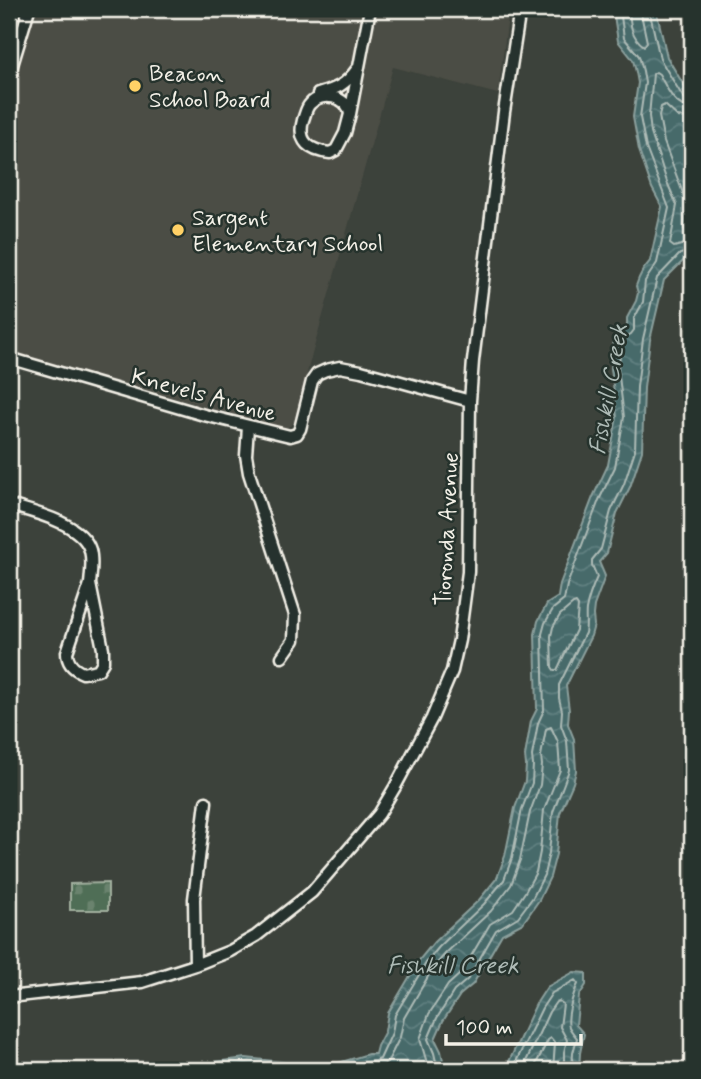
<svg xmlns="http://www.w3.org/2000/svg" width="701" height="1079" font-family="Mynerve,sans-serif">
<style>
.built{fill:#4c4d45}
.cemetery{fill:url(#cemetery-stones);stroke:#a2b09f;stroke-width:2}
.water{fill:url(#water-waves);stroke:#8ca09d;stroke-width:2}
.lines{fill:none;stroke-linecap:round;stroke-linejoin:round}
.shore{stroke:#aebbb6;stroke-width:2}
.minor-casing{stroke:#f4f1e8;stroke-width:15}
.minor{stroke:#26332d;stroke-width:10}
.poi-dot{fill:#ffd166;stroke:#26332d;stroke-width:2.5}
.labels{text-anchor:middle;stroke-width:5;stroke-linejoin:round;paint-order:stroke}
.poi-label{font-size:23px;fill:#f4f1e8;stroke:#26332d;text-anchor:start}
.street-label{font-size:23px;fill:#f4f1e8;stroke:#26332d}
.water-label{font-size:24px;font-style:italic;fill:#aebbb6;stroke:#26332d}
</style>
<defs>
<pattern id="cemetery-stones" width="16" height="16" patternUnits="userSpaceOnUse" patternTransform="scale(1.75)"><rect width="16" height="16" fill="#506e56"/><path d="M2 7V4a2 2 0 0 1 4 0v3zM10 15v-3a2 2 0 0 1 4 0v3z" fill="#6a836e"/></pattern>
<pattern id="water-waves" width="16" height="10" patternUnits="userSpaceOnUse" patternTransform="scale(1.75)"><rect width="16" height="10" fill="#466a6b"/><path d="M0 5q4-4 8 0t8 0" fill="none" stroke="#618080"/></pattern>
</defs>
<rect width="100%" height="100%" fill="#3c423b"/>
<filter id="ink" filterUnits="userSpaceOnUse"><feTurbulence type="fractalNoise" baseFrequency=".0143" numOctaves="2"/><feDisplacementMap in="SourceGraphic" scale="14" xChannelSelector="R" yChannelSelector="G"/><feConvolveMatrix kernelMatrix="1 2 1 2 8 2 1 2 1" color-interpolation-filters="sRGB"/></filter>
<g filter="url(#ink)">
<path class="built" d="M34,9h475l-11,85 -105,-27 -84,298 -14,56 -5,5 -7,3 -274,-78v-255z"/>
<path class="cemetery" d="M108,883v27h-38v-26z"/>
<path class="water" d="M613,9h43l11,48 25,42v158l-8,3 -20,20 -14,60 -6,48 -2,63 -12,36 -13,26 -10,40 -8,9 6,14 -11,30 -1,9 1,10 -3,11 -25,50 3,24 -1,14 6,15 2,32 -3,12 -13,30 -4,41 -6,23 -11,23 -16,23 -21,11 -29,50 -13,11 -17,26 -8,18 6,12 4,19h-61v-2l-7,2h-176l14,-8 31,-4 36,4 18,5 22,1 46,-14h7l2,-8 8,-15 3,-18 32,-54 14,-17 45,-42 18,-22 8,-22 10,-48 10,-27 1,-16 -1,-9 6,-35 6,-12 -2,-75 3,-13 9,-17 11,-7 2,-13 33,-87 15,-32 9,-48 -6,-49 3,-19 -1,-6 2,-8 12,-7v-10l9,-17 2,-8 -2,-7 3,-8 4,-8 7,-9 12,-54 -10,-19 -13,-38 -6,-33 5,-34 -2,-11 -3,-12 -15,-19z
M574,972l12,1v12l-7,11 -3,29 8,9 -4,19 -1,17h-74l31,-66 11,-17z"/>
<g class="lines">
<path class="shore" d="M629,9c1,15 2,28 15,37l3,-4 -7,-33
M649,9l11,50 23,38 4,3h5
M692,109c-18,-2 -25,-21 -33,-35l-3,-2 -3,2 -4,42 2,17 16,49 10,23 -7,39 4,3 18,-5
M692,119l-14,-2 -13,-12 -4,2 -2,9 5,26 23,62 -3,25 3,2 5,1
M576,603l2,3 -2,24 -17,36 -2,4h-3l-2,-3 -1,-31 2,-9 7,-12 13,-11z
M215,1070l31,-5 40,5
M339,1070l20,-7 17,-2 4,-2 12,-26 3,-18 31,-52 13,-16 45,-43 20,-24 8,-22 10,-49 10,-26 1,-18 -1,-9 6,-33 6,-13 -2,-76 3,-11 8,-14 11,-9 3,-15 32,-85 16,-33 9,-50 -6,-49 3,-18 -1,-7 2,-4 9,-5 3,-4v-11l9,-17 2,-21 12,-18 12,-55 -23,-60 -6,-31 5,-34 -2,-12 -4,-15 -15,-18 -4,-29
M367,1070l12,-1 8,-6 13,-26 4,-19 29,-50 13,-15 45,-42 20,-26 9,-25 10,-48 10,-27 2,-20 -1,-9 5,-27 5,-2 7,15 2,28 -16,40 -4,42 -4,20 -11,20 -12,18 -23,14 -29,49 -13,12 -19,29 -9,25 9,31
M438,1070l-4,-17 -6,-14 9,-21 17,-27 14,-12 28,-49 22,-13 15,-20 11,-22 5,-22 4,-41 16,-42 -2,-29 -6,-16 1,-14 -3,-13v-13l26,-52c2,-8 0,-14 1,-23 2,-11 6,-22 11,-33l-5,-12v-5l9,-11 10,-38 13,-27 11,-34 2,-63 6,-48 14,-61 23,-24 12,-3
M512,1070l30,-62 10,-15 23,-13 3,4c-5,10 -12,33 -9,43 2,4 5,7 8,11l-4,15 -1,17
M522,1070l27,-58 7,-10 3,-1 4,3 -3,23 7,13 -3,12v18
M533,1070l15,-30 3,-2 4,5 -2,27"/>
<g class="minor-casing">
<path id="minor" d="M9,75l20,-66
M318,94c18,-5 28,-9 39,-25
M350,114c-2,-18 -29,-23 -40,-10 -4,4 -5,11 -7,16 -6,22 7,31 27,33l6,-3 9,-17 5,-19 20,-105
M9,358l195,57 86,21 7,-2 3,-5 12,-48 5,-7 9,-4 14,-3 21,4 109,30
M248,427l-2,28 3,18 46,142 -1,25 -12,17
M9,505c24,7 73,18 81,45 3,11 1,23 0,34
M90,584l13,65v13l-5,8 -15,3c-10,-4 -16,-10 -16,-21z
M195,965l-1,-66 12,-97
M9,997l133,-15 53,-17 35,-14 26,-15 56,-44 67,-78 16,-27 37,-69 20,-47 7,-31 9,-68 2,-171 3,-40 31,-249 16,-103"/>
</g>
<use href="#minor" class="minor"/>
</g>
</g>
<g class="poi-dot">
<circle cx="135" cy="86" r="7"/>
<circle cx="178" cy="230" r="7"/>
</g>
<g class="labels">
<g class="poi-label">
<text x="149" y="81">Beacon<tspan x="149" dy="26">School Board</tspan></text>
<text x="192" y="225">Sargent<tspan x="192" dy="26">Elementary School</tspan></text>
</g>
<g class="street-label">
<text transform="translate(204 394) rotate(15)" y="8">Knevels Avenue</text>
<text transform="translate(446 529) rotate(-87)" y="8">Tioronda Avenue</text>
</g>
<g class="water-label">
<text transform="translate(608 389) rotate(-80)" y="8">Fishkill Creek</text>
<text x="453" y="973">Fishkill Creek</text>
</g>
</g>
<rect width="701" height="1079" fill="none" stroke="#26332d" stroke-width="35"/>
<rect x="18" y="18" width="666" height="1044" fill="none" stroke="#f4f1e8" stroke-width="2.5" filter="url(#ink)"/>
<path d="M446 1034v10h135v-10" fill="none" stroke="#f4f1e8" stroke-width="3.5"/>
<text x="456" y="1034" font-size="21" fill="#f4f1e8" stroke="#26332d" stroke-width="5" paint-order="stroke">100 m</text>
</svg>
